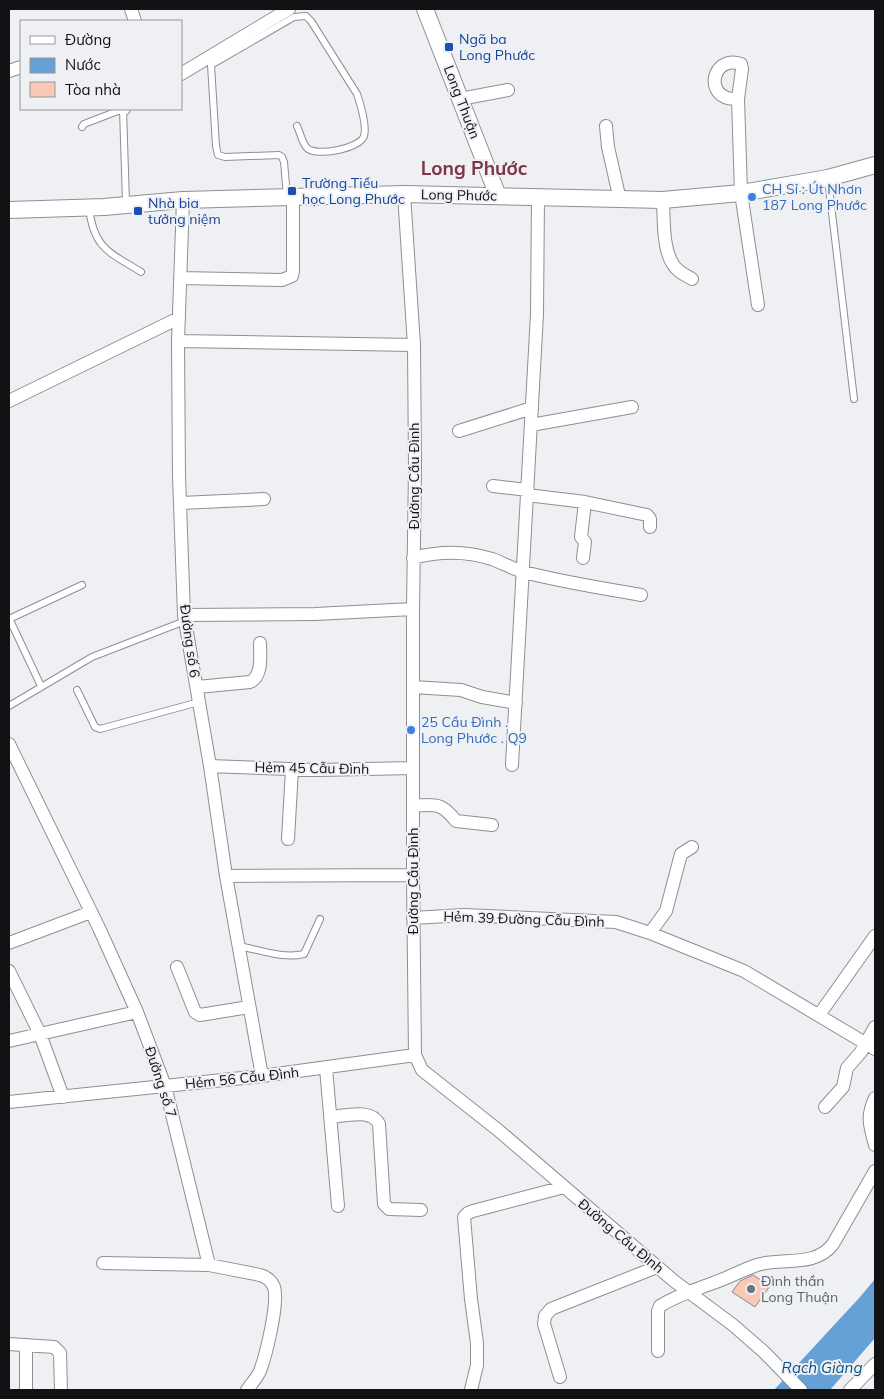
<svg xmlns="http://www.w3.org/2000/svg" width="884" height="1399" font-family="Mulish,sans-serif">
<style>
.water{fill:#65a0d7}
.building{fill:#f9c9b6;stroke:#8d8988}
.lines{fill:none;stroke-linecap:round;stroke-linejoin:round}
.service-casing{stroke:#8d8f92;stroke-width:8}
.minor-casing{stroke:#8d8f92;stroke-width:14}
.tertiary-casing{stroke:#8d8f92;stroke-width:18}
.service{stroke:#fff;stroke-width:6}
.minor{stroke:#fff;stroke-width:12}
.tertiary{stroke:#fff;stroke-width:16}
.transit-dot{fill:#1a4fb4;stroke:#eef0f4;stroke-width:2}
.shop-dot{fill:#3f7fe0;stroke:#eef0f4;stroke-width:2}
.worship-dot{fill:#6b7280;stroke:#eef0f4;stroke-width:2}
.labels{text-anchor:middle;stroke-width:4;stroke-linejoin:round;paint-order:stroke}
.transit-label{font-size:14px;fill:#164399;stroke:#eef0f4;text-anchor:start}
.street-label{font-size:14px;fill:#111213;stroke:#eef0f4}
.shop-label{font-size:14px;fill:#366cbe;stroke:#eef0f4;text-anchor:start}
.worship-label{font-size:14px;fill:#5b616d;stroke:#eef0f4;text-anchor:start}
.water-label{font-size:15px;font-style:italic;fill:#0b5184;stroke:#eef0f4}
.district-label{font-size:19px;font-weight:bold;fill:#7d3648;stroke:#eef0f4}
</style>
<rect width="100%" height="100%" fill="#eef0f4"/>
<path class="water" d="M875,1279v59l-45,52h-56l86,-93z"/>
<path class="building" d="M753,1275l17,11 -15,21 -23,-15 8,-11z"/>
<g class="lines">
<g class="service-casing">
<path id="service" d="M82,127l2,-3 39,-15 3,94
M828,179l26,220
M287,196l-3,-34 -2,-5 -3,-2 -54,2 -7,-2 -2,-9 -5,-81 83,-48 12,-1 5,5 46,73c3,9 10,32 7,42 -4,13 -49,21 -57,12 -5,-5 -7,-16 -10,-22
M89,208c5,41 20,44 52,64
M9,618l32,68
M9,619l73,-34
M77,690l18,37 5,2 99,-27
M9,706l83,-49 93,-36
M239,946c21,4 44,13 65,8l16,-35"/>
</g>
<g class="minor-casing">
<path id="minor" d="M131,9l4,12
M9,71l12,-4
M181,74l108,-65
M460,99l48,-9
M738,99c-4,0 -10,0 -13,-2 -20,-9 -9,-42 16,-33l1,5 -4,30 3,94 17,112
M123,109h1
M606,126l2,21 12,53
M404,194l10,151 1,123 -2,141v266l2,180 7,15 76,60 176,151 59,44 31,27 37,38
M183,200l-5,141 1,135 5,139 26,151 16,110 36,200
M663,200c1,20 -1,57 15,70 4,4 10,6 14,9
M180,278l102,2 10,-4 1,-5v-74
M178,341l236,4
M9,401l170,-83
M531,425l101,-18
M459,431l73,-23
M493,486l35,4
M527,495l58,7 62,13 3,4v8
M181,503l83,-4
M413,558c26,-7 54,-7 79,1 11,4 21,10 32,13 38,10 78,16 117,23
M583,558l2,-16 -4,-5 4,-35
M184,615l131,-1 98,-5
M197,687l53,-5c13,-6 10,-27 10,-39
M413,687l48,3 21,7 34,6
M9,744l90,184 38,84 28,74 44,179 51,10c7,2 11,5 14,12 5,16 -8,68 -14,84 -3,7 -9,13 -13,19
M512,765l25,-451 1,-117
M210,766l107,4 96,-2
M413,805c23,1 27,-4 43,16l36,4
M288,839l4,-70
M226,876l187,-1
M413,918l51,-3 152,7 34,11 94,38 131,78
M650,933l16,-22 15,-57 11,-7
M9,943l82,-31
M177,967l18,45 5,3 49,-8
M9,971l31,63 23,63
M819,1015l56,-79
M9,1041l128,-29
M326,1068l12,138
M875,1098c-9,19 -5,28 0,47
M9,1102l253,-26 153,-21
M825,1107l18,-20 4,-19 14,-16 14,-25
M330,1117c15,-1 41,-9 49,7l5,80 5,5 32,1
M103,1263l106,2
M9,1344l45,3 6,6 1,37
M26,1345v45
M658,1351v-40l2,-5c17,-11 35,-16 53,-23 15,-5 29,-13 44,-18 25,-8 58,3 76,-21l42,-73
M560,1377l-16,-53 1,-8 6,-7 106,-42
M471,1390l6,-25v-22l-6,-44 -7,-82 4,-4 5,-2 91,-24
M850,1390l25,-26"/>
</g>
<g class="tertiary-casing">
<path id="tertiary" d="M425,9l73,187
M9,210l95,-3 79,-7 221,-6 259,6 78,-7 87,-15 47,-13"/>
</g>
<use href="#service" class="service"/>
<use href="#minor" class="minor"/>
<use href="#tertiary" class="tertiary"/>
</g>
<g class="transit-dot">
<rect x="444" y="42" width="10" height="10" rx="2.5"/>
<rect x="287" y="186" width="10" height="10" rx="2.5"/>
<rect x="133" y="206" width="10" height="10" rx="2.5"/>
</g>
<g class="shop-dot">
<circle cx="752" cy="197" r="5"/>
<circle cx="411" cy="730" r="5"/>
</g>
<circle class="worship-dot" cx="751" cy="1289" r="5"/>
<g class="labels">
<g class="transit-label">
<text x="459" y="44">Ngã ba<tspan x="459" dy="16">Long Phước</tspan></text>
<text x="302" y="188">Trường Tiểu<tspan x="302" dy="16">học Long Phước</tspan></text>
<text x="148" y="208">Nhà bia<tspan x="148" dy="16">tưởng niệm</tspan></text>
</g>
<g class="street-label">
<text transform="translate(462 102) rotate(69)" y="5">Long Thuận</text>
<text transform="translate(459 195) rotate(1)" y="5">Long Phước</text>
<text transform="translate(414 476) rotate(-90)" y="5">Đường Cầu Đình</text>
<text transform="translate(190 641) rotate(82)" y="5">Đường số 6</text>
<text transform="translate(312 768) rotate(1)" y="5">Hẻm 45 Cẫu Đình</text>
<text transform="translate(413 881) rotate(-90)" y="5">Đường Cầu Đình</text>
<text transform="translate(524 919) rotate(2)" y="5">Hẻm 39 Đường Cẫu Đình</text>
<text transform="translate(242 1078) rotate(-6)" y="5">Hẻm 56 Cẫu Đình</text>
<text transform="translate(161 1082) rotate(72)" y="5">Đường số 7</text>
<text transform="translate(621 1236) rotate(40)" y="5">Đường Cầu Đình</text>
</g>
<g class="shop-label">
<text x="762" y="194">CH Sỉ : Út Nhơn<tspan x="762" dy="16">187 Long Phước</tspan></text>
<text x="421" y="727">25 Cầu Đình .<tspan x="421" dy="16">Long Phước . Q9</tspan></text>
</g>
<g class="worship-label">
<text x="761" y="1286">Đình thần<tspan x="761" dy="16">Long Thuận</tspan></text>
</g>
<g class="water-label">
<text x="822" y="1373">Rạch Giàng</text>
</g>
<g class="district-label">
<text x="474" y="175">Long Phước</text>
</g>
</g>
<rect width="884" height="1399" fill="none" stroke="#111213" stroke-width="20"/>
<rect x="20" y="20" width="162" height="90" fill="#eef0f4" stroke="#96979a"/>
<rect x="30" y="36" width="25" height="8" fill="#ffffff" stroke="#96979a"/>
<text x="65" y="45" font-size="15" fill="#111213">Đường</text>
<rect x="30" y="58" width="25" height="15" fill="#65a0d7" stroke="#96979a"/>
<text x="65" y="70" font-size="15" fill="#111213">Nước</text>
<rect x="30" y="82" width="25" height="15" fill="#f9c9b6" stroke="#96979a"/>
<text x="65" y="95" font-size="15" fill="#111213">Tòa nhà</text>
</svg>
